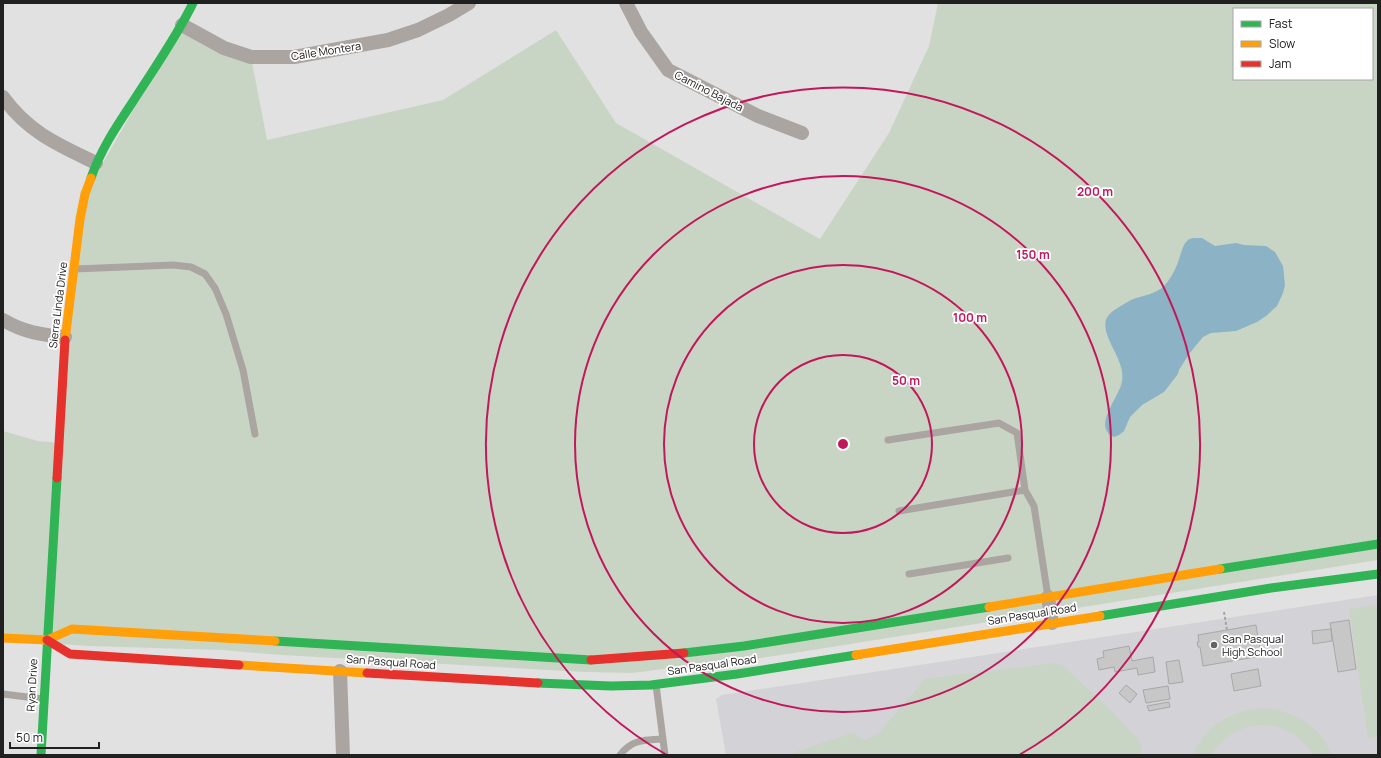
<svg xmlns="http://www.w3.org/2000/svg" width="1381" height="758" font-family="Manrope,sans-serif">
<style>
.built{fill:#d2d2d7}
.green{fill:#c9d5c4;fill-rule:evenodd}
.water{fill:#8bb2c5}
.building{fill:#c8c7c8;stroke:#a8a8a9}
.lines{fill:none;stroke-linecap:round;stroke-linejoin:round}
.path{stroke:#a8a4a1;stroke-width:2;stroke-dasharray:3 2;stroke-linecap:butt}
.lane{stroke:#aba5a1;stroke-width:7}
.street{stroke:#aba5a1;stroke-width:14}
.fast{stroke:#30b455;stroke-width:9}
.slow{stroke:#ff9f0a;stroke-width:9}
.jam{stroke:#e5322d;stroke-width:9}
.ring{fill:none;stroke:#c2185b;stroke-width:2}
.poi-dot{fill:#646464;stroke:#fff;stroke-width:1.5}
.labels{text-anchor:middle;stroke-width:3.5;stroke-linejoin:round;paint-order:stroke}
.street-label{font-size:11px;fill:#202020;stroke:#fff}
.poi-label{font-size:11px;fill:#202020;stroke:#fff;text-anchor:start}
.centre{fill:#c2185b;stroke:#fff;stroke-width:2}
.ring-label{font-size:12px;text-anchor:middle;font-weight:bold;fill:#c2185b;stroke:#fff;stroke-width:3.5;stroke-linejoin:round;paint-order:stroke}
</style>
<rect width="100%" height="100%" fill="#e1e1e2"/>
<path class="built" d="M1378,595v160h-652l-10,-56 6,-4z"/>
<path class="green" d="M938,3h440v557l-584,93 -81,12 -34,2 -47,6 -47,-1 -304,-17 -59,-5 -133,-4 -86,-6v-209l35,10 20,2 27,-249 97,-169 69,32 16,83 176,-40 113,-70 60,93 204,116 69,-106 40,-87zM1234,9h138v70h-138z
M1378,605v131l-10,2 -19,-129z
M1055,663l7,2 50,46 26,29 3,6v9h-354l65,-22 13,7 13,-6 47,-55z
M1262,708c31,2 58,18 70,47h-19c-24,-40 -77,-40 -102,0h-18c13,-30 37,-44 69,-47z"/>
<path class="water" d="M1193,238h9l13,8 21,-3 8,2 22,1 9,6 8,14 2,19 -2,8 -6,13 -11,10 -9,6 -21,9 -25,2 -8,4 -14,17 -10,16 -1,4 -14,18 -22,13 -12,12 -6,14 -5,4 -5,2c-23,-10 6,-40 8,-56 4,-21 -21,-43 -16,-61 1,-4 4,-6 7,-9 6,-4 12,-8 18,-11 11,-5 25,-5 34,-15 7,-8 12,-19 15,-29 2,-5 3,-12 8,-16 1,-1 4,-2 5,-2z"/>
<path class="building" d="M1349,620l7,49 -18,3 -8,-49z
M1256,625l5,31 -58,10 -3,-19h-2l-1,-5h2l-1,-7z
M1331,629l1,12 -19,3 -1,-13z
M1129,646l3,15 21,-4 2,15 -17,3 -1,-7 -22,4 -1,-5 -15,3 -2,-11 7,-2 -1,-6z
M1179,660l4,22 -14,2 -3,-22z
M1258,669l3,17 -27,5 -3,-17z
M1126,685l11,9 -7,9 -11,-10z
M1168,686l2,13 -24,4 -3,-13z
M1169,702l1,5 -21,4 -2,-5z"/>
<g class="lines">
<path class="path" d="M1224,612l3,18"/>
<path class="lane" d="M75,269l98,-4 18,2 14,7 10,14 11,26 17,56 12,64
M888,440l111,-17 18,10 8,57 9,16 14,91
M899,511l126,-21
M909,574l99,-16
M656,685l9,70
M3,694l40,5
M620,755c12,-16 25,-15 43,-16"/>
<path class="street" d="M626,3l15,29 27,38 90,46 44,17
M182,25l42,23 27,9h43l94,-17 30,-10 31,-15 20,-12
M3,97c26,36 56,48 93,66
M3,320c20,12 39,15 62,17
M1048,597l4,26
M340,671l3,84"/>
<path class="fast" d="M91,178c9,-27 25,-51 41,-75 21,-33 44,-65 61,-100
M1220,569l158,-25
M1100,616l171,-28 107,-14
M275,641l316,19
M684,653l60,-7 245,-39
M538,683l73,3 40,-1 86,-11 119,-19
M41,755l16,-277"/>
<path class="slow" d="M65,340l15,-121 5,-25 6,-16
M989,607l231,-38
M3,638l44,2 25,-11 203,12
M856,655l244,-39
M239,665l128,8"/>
<path class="jam" d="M57,478l8,-138
M47,640l23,14 169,11
M591,660l93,-7
M367,673l171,10"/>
</g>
<g class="ring">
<circle cx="843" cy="444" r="89"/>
<circle cx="843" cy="444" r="179"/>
<circle cx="843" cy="444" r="268"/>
<path d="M667 755A357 357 0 1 1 1019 755"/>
</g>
<circle class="poi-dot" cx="1214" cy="645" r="4"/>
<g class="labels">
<g class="street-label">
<text transform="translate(326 51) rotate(-9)" y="4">Calle Montera</text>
<text transform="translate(709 91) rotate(27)" y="4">Camino Bajada</text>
<text transform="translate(58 305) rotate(-83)" y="4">Sierra Linda Drive</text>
<text transform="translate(1032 614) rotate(-9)" y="4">San Pasqual Road</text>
<text transform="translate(391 662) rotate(4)" y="4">San Pasqual Road</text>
<text transform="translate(712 665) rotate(-8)" y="4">San Pasqual Road</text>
<text transform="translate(32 685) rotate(-87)" y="4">Ryan Drive</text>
</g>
<g class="poi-label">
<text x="1222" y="643">San Pasqual<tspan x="1222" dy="13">High School</tspan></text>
</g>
</g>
<circle cx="843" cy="444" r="6" class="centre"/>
<g class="ring-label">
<text x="1095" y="196">200 m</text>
<text x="1033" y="259">150 m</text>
<text x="970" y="322">100 m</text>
<text x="906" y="385">50 m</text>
</g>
<rect width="1381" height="758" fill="none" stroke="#202020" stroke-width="8"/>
<rect x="1233" y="8" width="140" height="72" fill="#ffffff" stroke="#a6a6a6"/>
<rect x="1241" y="21" width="20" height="6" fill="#30b455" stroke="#a6a6a6"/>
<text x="1269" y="28" font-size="12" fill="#202020">Fast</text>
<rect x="1241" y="41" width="20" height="6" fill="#ff9f0a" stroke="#a6a6a6"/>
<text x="1269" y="48" font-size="12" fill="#202020">Slow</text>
<rect x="1241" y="61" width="20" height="6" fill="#e5322d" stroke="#a6a6a6"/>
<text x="1269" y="68" font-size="12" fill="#202020">Jam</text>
<path d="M10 742v6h89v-6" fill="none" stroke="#202020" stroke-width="2"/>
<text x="16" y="742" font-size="12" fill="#202020" stroke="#ffffff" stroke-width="3" paint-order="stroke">50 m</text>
</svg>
